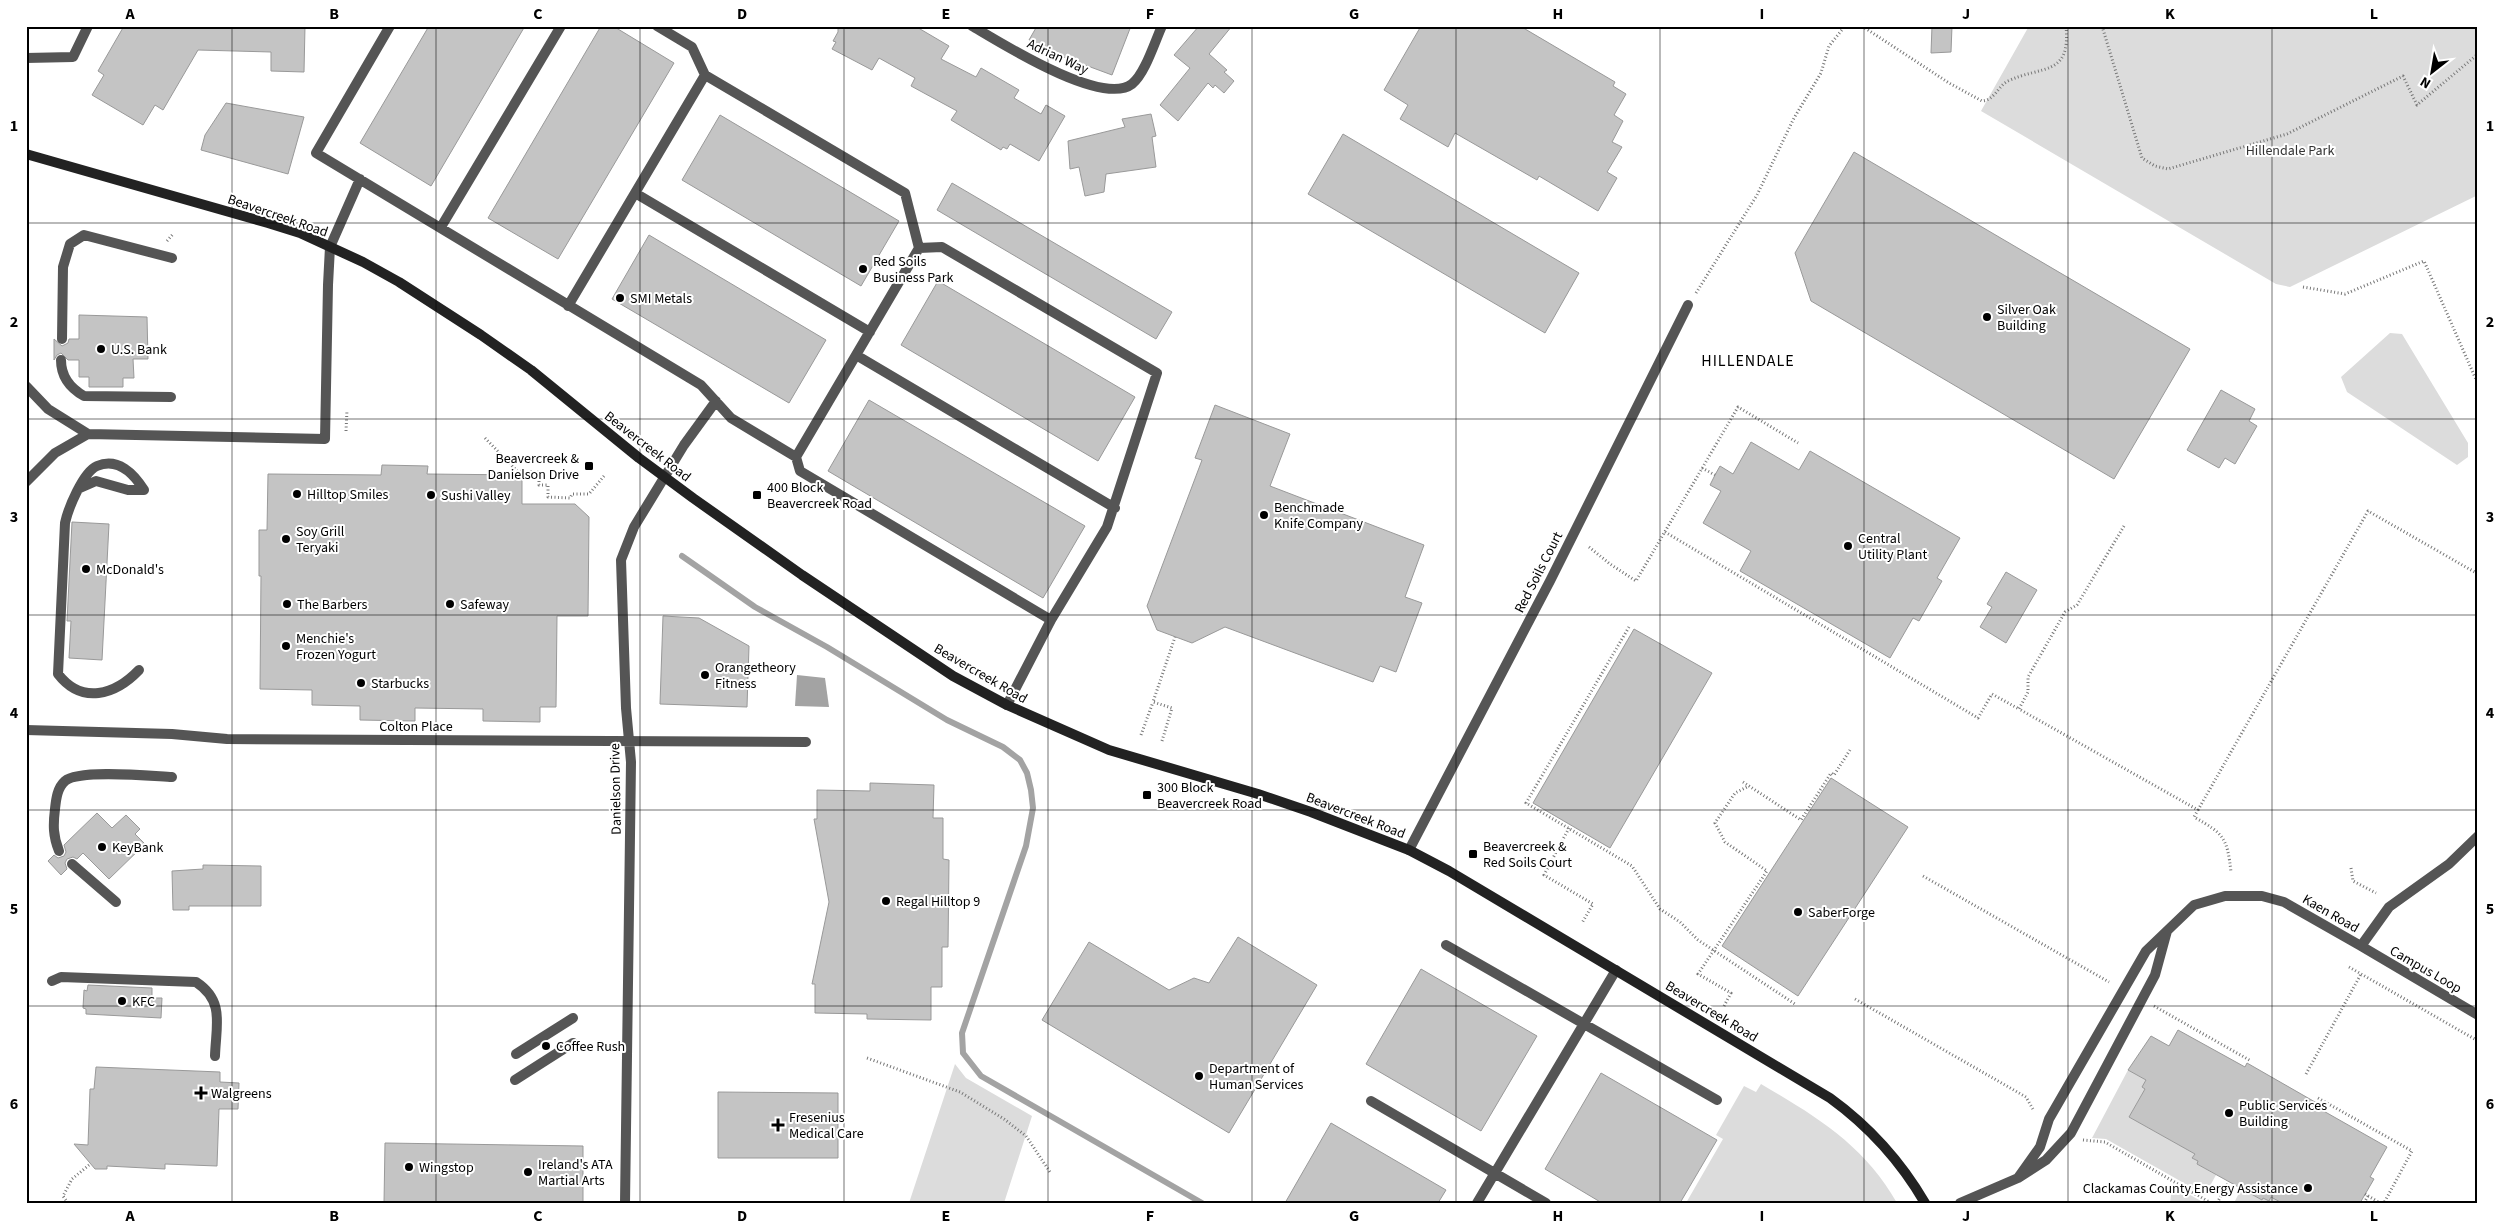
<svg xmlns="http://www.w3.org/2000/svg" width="2504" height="1229" font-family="'Source Sans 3',sans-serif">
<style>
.green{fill:#dcdcdc}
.water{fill:#a3a3a3}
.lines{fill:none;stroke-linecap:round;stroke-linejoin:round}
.stream{stroke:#a3a3a3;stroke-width:6}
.building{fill:#c4c4c4;stroke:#999}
.path{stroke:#777;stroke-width:3;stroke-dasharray:1 2.5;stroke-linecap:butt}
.service{stroke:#555;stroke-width:10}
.minor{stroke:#555;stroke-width:10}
.secondary{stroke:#222;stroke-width:10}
.grid{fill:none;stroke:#000;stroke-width:1;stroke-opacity:0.55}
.poi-dot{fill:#000;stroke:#fff;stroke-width:2}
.labels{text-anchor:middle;stroke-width:4;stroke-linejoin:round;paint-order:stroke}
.street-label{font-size:14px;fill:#000;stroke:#fff}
.park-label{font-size:14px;fill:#333;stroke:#fff}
.poi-label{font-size:14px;fill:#000;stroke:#fff;text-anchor:start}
.quarter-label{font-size:16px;letter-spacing:1px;fill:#000;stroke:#fff}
.neatline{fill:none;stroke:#000;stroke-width:2}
.grid-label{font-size:16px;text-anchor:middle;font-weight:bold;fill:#000}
</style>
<rect width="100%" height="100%" fill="#fff"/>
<path class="green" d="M2029,26h449v169l-188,92 -14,-3 -295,-173z
M2390,333l12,1 66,109v14l-11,8 -110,-73 -6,-15z
M955,1064l11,14 66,38 -28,87h-95z
M2128,1070l18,10 -4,7 3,2 -16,28 66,37 -3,4 6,3 -1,3 19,11 -11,20 -99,-56 -14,-1z
M1761,1084c56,33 103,61 136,119h-211l37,-64 -7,-4 28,-49 12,6z
M2172,1185l29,16 -31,2z
M2241,1189l21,11 1,-2 6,3 2,-4 11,6h-48z"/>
<path class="water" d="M797,675l28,3 4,29 -34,-1z"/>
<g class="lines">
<path class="stream" d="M682,556l73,51 72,40 120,73 56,27 17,13 7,13 4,17 2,18 -7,38 -64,187 1,20 18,23 221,127"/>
</g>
<path class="building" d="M124,26h181l-1,46 -33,-1v-19l-73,-2 -35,60 -8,-5 -12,20 -51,-30 12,-20 -6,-4z
M429,26h96l-94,160 -71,-43z
M601,26h12l61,37 -116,196 -70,-41z
M838,26h77l34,20 -8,13 35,18 5,-9 38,22 -5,8 27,16 5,-9 19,11 -26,45 -29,-17 -3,5 -4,-2 -2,3 -50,-30 6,-9 -46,-25 4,-8 -36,-20 -7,12 -40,-21 4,-7 -3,-1 5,-9z
M1037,26h94l-19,49 -62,-23 -21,-12z
M1199,26h33l-23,28 18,16 -3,2 10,9 -10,12 -9,-8 -2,3 -5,-5 -30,38 -18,-16 30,-37 -16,-13z
M1421,26h99l95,56 -2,4 13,8 -12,21 9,6 -11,21 10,5 -15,25 10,6 -19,33 -59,-35 -2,4 -82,-47 -7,14 -48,-28 8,-14 -24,-15z
M1932,26h20l-1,26 -20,1z
M226,103l78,14 -16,57 -87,-24 4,-15z
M1151,114l5,22 -4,1 4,30 -50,7 -2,18 -19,4 -6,-29 -9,2 -2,-28 57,-14 -3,-8z
M720,115l179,106 -38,65 -179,-106z
M1343,134l236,139 -34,60 -237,-139z
M1854,152l336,197 -76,130 -303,-178 -16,-48z
M952,183l220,129 -16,27 -219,-129z
M649,235l177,105 -37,63 -177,-104z
M938,281l197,116 -37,64 -197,-116z
M79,315l68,2 1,42h-15l1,19h-11v9h-34v-10h-10v-17h-11l-7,-7 -4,2 -3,5v-21l8,7 6,-3 1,-4h10z
M2221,390l34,19 -6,12 8,5 -22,38 -10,-6 -6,10 -32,-18z
M869,400l216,126 -42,72 -215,-127z
M1215,405l75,29 -20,52 154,59 -19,52 17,6 -26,69 -16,-6 -7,16 -148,-55 -33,16 -35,-13 -10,-24 55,-146 -7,-2z
M1751,442l48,28 11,-19 150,87 -23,40 5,3 -23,40 -6,-3 -23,40 -150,-87 11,-20 -48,-28 18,-32 -11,-6 5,-10 5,-9 13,8z
M382,465l46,1 -1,8 95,1v29h53l14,13 -1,99h-31l-1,91h-16v15l-57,-1v-12l-68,-1v13l-55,-1v-14l-48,-1v-15l-52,-1 1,-113h-2v-46h8l1,-56 113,1z
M72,522l37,2 -7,136 -33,-2 2,-37h-4z
M2006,572l31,18 -31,53 -26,-16 12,-20 -5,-3z
M663,616l36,2 50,28 -2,61 -87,-3z
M1634,629l78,44 -102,175 -77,-45z
M1831,778l77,49 -110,169 -76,-50z
M870,783l64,2 -1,33h10v41l6,1 -1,87h-6v40h-11v33l-64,-1v-5l-52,-1v-29h-3l17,-82 -15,-83h3v-29l53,1z
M97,813l15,15 14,-13 14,14 -5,5 10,10 -36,35 -26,-26 -6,6 -4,-2 -6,2 -2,4 2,6 -6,6 -13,-14 6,-6 4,3 6,-2 2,-4 -2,-7z
M203,865l58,1v40h-72v4h-16l-1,-39 31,-2z
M1238,937l79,48 -88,148 -187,-113 47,-78 80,48 25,-12 15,5z
M1421,969l116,67 -56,95 -115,-67z
M88,985l64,3v10h10l-1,20 -75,-4v-5l-3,-1 1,-18 3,1z
M2178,1030l67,37 2,-4 75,43 -2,3 67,38 -17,30 4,2 -14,24h-78l-11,-6 -2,4 -6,-3 -1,2 -65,-36 1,-3 -6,-3 3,-4 -66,-37 16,-28 -3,-2 4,-7 -18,-10 23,-34 18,10z
M96,1067l124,5v10l19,1 -1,26h-19l-2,57 -52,-2v5l-58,-3v3h-12l-21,-25 14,1 2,-56h4z
M1601,1073l116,67 -37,63h-78l-57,-34z
M718,1092l120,1v65h-120z
M1331,1123l115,67 -8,13h-153z
M385,1143l198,3v57h-199z"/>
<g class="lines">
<path class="path" d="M1862,26l87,57 33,18c13,-1 16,-15 26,-20 34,-16 63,-4 58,-55
M2102,26l40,132 13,8 13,3 119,-35 116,-58 14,29 61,-51
M167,241l6,-7
M2303,287l42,7 79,-33 54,123
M1696,293l61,-98 37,-77 27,-45 8,-27 16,-20
M346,431l1,-21
M485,438l32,33 22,1v13h9v12l22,1 2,-4h17l15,-18
M1702,468l13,7
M2124,526l-47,79 -12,7 -37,65v15l-9,17 179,101 -4,7c30,17 33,20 37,55
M1665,532l313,186 14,-24 27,15
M1589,547l21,17 26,17 102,-174 60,36
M1629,627l-103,176 106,63 28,43 20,13 18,18 97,64
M1141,735l12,-33
M1162,741l10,-33 -19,-6 22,-65
M1743,782l58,38 30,-47 3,2 16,-25
M2198,810l170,-299 110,63
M1569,828l-25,47 49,29 -11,19
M2351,868l2,13 23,12
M1923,876l186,106
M2349,967l129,74
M1855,999l171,98 8,14
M1724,1006l7,-13 -33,-19 69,-103 -42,-29 -10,-19 20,-30 14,-7
M2154,1006l97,55
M867,1058l93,34 44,27 22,17 24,36
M2306,1074l55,-100
M2318,1098l94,53 -28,52
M2083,1140l22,2 106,61
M2365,1194l15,9
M68,1203l-5,-7 9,-17 17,-14
M2217,1203l12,-21
M2364,1203l4,-7"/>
<path class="service" d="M390,26l-74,127 385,232 30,33 65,39
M657,26l35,21 13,28 200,118 14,55 -123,209 4,14 251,149
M26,58l47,-1 15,-31
M635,193l235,139
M441,227l120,-201
M919,248l23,-1 215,126 -50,154 -56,93 -44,85
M568,306l137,-231
M62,339l1,-72 7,-23 14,-9 88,23
M856,355l259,153
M61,360c0,16 9,28 23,36l87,1
M26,386l22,23 40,25
M26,482l29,-29 33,-19 237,5 3,-154 2,-38 30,-68
M80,488l16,-7 32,9h16
M139,670c-24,25 -57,35 -81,4l7,-151c3,-14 18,-51 32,-57 21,-9 37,8 47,24
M26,730l146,4 55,5 579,3
M59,851c-6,-15 -6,-26 -4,-42 1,-9 2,-21 10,-28 14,-12 86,-5 107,-4
M72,864l44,38
M1446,945l271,155
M52,981l9,-4 135,5c29,19 20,43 19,74
M516,1054l57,-36
M515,1080l58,-37
M1371,1101l175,102
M625,1203l6,-441 -5,-54 -5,-148 13,-33 50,-82 32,-44
M1477,1203l139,-233"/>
<path class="minor" d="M972,26c29,17 130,81 160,58 13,-10 23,-43 30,-58
M1409,850l141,-269 138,-276
M2361,946l117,69
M2018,1178l22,-31 9,-28 97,-168 48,-46 31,-9h37l22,6 77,44 28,-39 60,-43 29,-28
M1960,1203l58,-25 28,-18 25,-27 84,-158 12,-44"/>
<path class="secondary" d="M26,154l242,69 32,10 63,29 36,20 82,53 50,35 108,88 54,40 109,77 151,101 54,29 102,45 149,44 53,18 98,38 40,21 381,227c40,29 70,62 95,105"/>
</g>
<path class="grid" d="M232,26v1177M436,26v1177M640,26v1177M844,26v1177M1048,26v1177M1252,26v1177M1456,26v1177M1660,26v1177M1864,26v1177M2068,26v1177M2272,26v1177M26,223h2452M26,419h2452M26,615h2452M26,810h2452M26,1006h2452"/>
<g class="poi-dot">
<circle cx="863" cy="269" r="5"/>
<circle cx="620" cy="298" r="5"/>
<circle cx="1987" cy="317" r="5"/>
<circle cx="101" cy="349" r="5"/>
<rect x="584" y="461" width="10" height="10" rx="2.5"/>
<circle cx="297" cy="494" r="5"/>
<circle cx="431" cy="495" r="5"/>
<rect x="752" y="490" width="10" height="10" rx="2.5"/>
<circle cx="1264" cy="515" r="5"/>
<circle cx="286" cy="539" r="5"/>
<circle cx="1848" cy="546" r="5"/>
<circle cx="86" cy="569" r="5"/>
<circle cx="287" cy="604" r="5"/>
<circle cx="450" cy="604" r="5"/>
<circle cx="286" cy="646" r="5"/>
<circle cx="705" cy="675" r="5"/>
<circle cx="361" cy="683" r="5"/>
<rect x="1142" y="790" width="10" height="10" rx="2.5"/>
<circle cx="102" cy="847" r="5"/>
<rect x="1468" y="849" width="10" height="10" rx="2.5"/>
<circle cx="886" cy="901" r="5"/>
<circle cx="1798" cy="912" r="5"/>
<circle cx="122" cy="1001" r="5"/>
<circle cx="546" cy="1046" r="5"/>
<circle cx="1199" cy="1076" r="5"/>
<path d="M198.5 1085.5h5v5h5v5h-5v5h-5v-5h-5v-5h5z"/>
<circle cx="2229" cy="1113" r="5"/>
<path d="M775.5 1117.5h5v5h5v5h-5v5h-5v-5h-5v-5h5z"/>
<circle cx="409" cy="1167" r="5"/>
<circle cx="528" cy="1172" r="5"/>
<circle cx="2308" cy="1188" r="5"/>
</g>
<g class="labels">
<g class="street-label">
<text transform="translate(1058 56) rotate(25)" y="5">Adrian Way</text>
<text transform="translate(278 215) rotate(19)" y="5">Beavercreek Road</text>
<text transform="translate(648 446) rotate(38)" y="5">Beavercreek Road</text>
<text transform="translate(1538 572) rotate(-63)" y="5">Red Soils Court</text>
<text transform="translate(981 673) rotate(30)" y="5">Beavercreek Road</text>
<text x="416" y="731">Colton Place</text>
<text transform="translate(615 789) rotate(-91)" y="5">Danielson Drive</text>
<text transform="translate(1356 815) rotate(21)" y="5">Beavercreek Road</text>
<text transform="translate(2331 913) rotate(30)" y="5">Kaen Road</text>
<text transform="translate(2426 969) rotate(30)" y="5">Campus Loop</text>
<text transform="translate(1712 1011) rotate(31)" y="5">Beavercreek Road</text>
</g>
<g class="park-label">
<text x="2290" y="155">Hillendale Park</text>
</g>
<g class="poi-label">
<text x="873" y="266">Red Soils<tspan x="873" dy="16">Business Park</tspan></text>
<text x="630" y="303">SMI Metals</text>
<text x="1997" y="314">Silver Oak<tspan x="1997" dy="16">Building</tspan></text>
<text x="111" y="354">U.S. Bank</text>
<text x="579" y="463" text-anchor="end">Beavercreek &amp;<tspan x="579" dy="16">Danielson Drive</tspan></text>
<text x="767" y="492">400 Block<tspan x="767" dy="16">Beavercreek Road</tspan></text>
<text x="307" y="499">Hilltop Smiles</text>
<text x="441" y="500">Sushi Valley</text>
<text x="1274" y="512">Benchmade<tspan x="1274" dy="16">Knife Company</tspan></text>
<text x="296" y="536">Soy Grill<tspan x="296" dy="16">Teryaki</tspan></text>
<text x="1858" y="543">Central<tspan x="1858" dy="16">Utility Plant</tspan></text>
<text x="96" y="574">McDonald's</text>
<text x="297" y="609">The Barbers</text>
<text x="460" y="609">Safeway</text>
<text x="296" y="643">Menchie's<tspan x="296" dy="16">Frozen Yogurt</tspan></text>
<text x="715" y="672">Orangetheory<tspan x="715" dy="16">Fitness</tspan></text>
<text x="371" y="688">Starbucks</text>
<text x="1157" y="792">300 Block<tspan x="1157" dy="16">Beavercreek Road</tspan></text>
<text x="1483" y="851">Beavercreek &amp;<tspan x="1483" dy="16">Red Soils Court</tspan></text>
<text x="112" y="852">KeyBank</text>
<text x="896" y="906">Regal Hilltop 9</text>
<text x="1808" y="917">SaberForge</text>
<text x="132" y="1006">KFC</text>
<text x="556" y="1051">Coffee Rush</text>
<text x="1209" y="1073">Department of<tspan x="1209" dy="16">Human Services</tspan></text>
<text x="211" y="1098">Walgreens</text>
<text x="2239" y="1110">Public Services<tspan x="2239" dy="16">Building</tspan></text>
<text x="789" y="1122">Fresenius<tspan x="789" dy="16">Medical Care</tspan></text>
<text x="538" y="1169">Ireland's ATA<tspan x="538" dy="16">Martial Arts</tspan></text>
<text x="419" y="1172">Wingstop</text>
<text x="2298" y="1193" text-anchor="end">Clackamas County Energy Assistance</text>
</g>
<g class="quarter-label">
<text x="1748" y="366">HILLENDALE</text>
</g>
</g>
<rect width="2504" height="1229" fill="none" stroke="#ffffff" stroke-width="55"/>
<g transform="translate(2432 72) rotate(211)" stroke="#ffffff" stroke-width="4" paint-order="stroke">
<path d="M0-4L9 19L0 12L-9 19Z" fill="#000000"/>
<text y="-8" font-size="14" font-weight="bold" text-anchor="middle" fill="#000000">N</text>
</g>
<rect x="28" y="28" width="2448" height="1174" class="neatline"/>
<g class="grid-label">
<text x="130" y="19">A</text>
<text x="334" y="19">B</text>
<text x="538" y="19">C</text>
<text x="742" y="19">D</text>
<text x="946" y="19">E</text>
<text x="1150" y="19">F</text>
<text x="1354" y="19">G</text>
<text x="1558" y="19">H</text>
<text x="1762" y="19">I</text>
<text x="1966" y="19">J</text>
<text x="2170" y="19">K</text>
<text x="2374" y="19">L</text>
<text x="14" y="131">1</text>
<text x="2490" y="131">1</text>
<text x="14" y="327">2</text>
<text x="2490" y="327">2</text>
<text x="14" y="522">3</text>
<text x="2490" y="522">3</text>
<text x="14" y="718">4</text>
<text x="2490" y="718">4</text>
<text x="14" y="914">5</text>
<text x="2490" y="914">5</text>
<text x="14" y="1109">6</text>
<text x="2490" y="1109">6</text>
<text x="130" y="1221">A</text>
<text x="334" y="1221">B</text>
<text x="538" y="1221">C</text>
<text x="742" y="1221">D</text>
<text x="946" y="1221">E</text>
<text x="1150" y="1221">F</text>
<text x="1354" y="1221">G</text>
<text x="1558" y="1221">H</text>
<text x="1762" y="1221">I</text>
<text x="1966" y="1221">J</text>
<text x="2170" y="1221">K</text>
<text x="2374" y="1221">L</text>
</g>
</svg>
